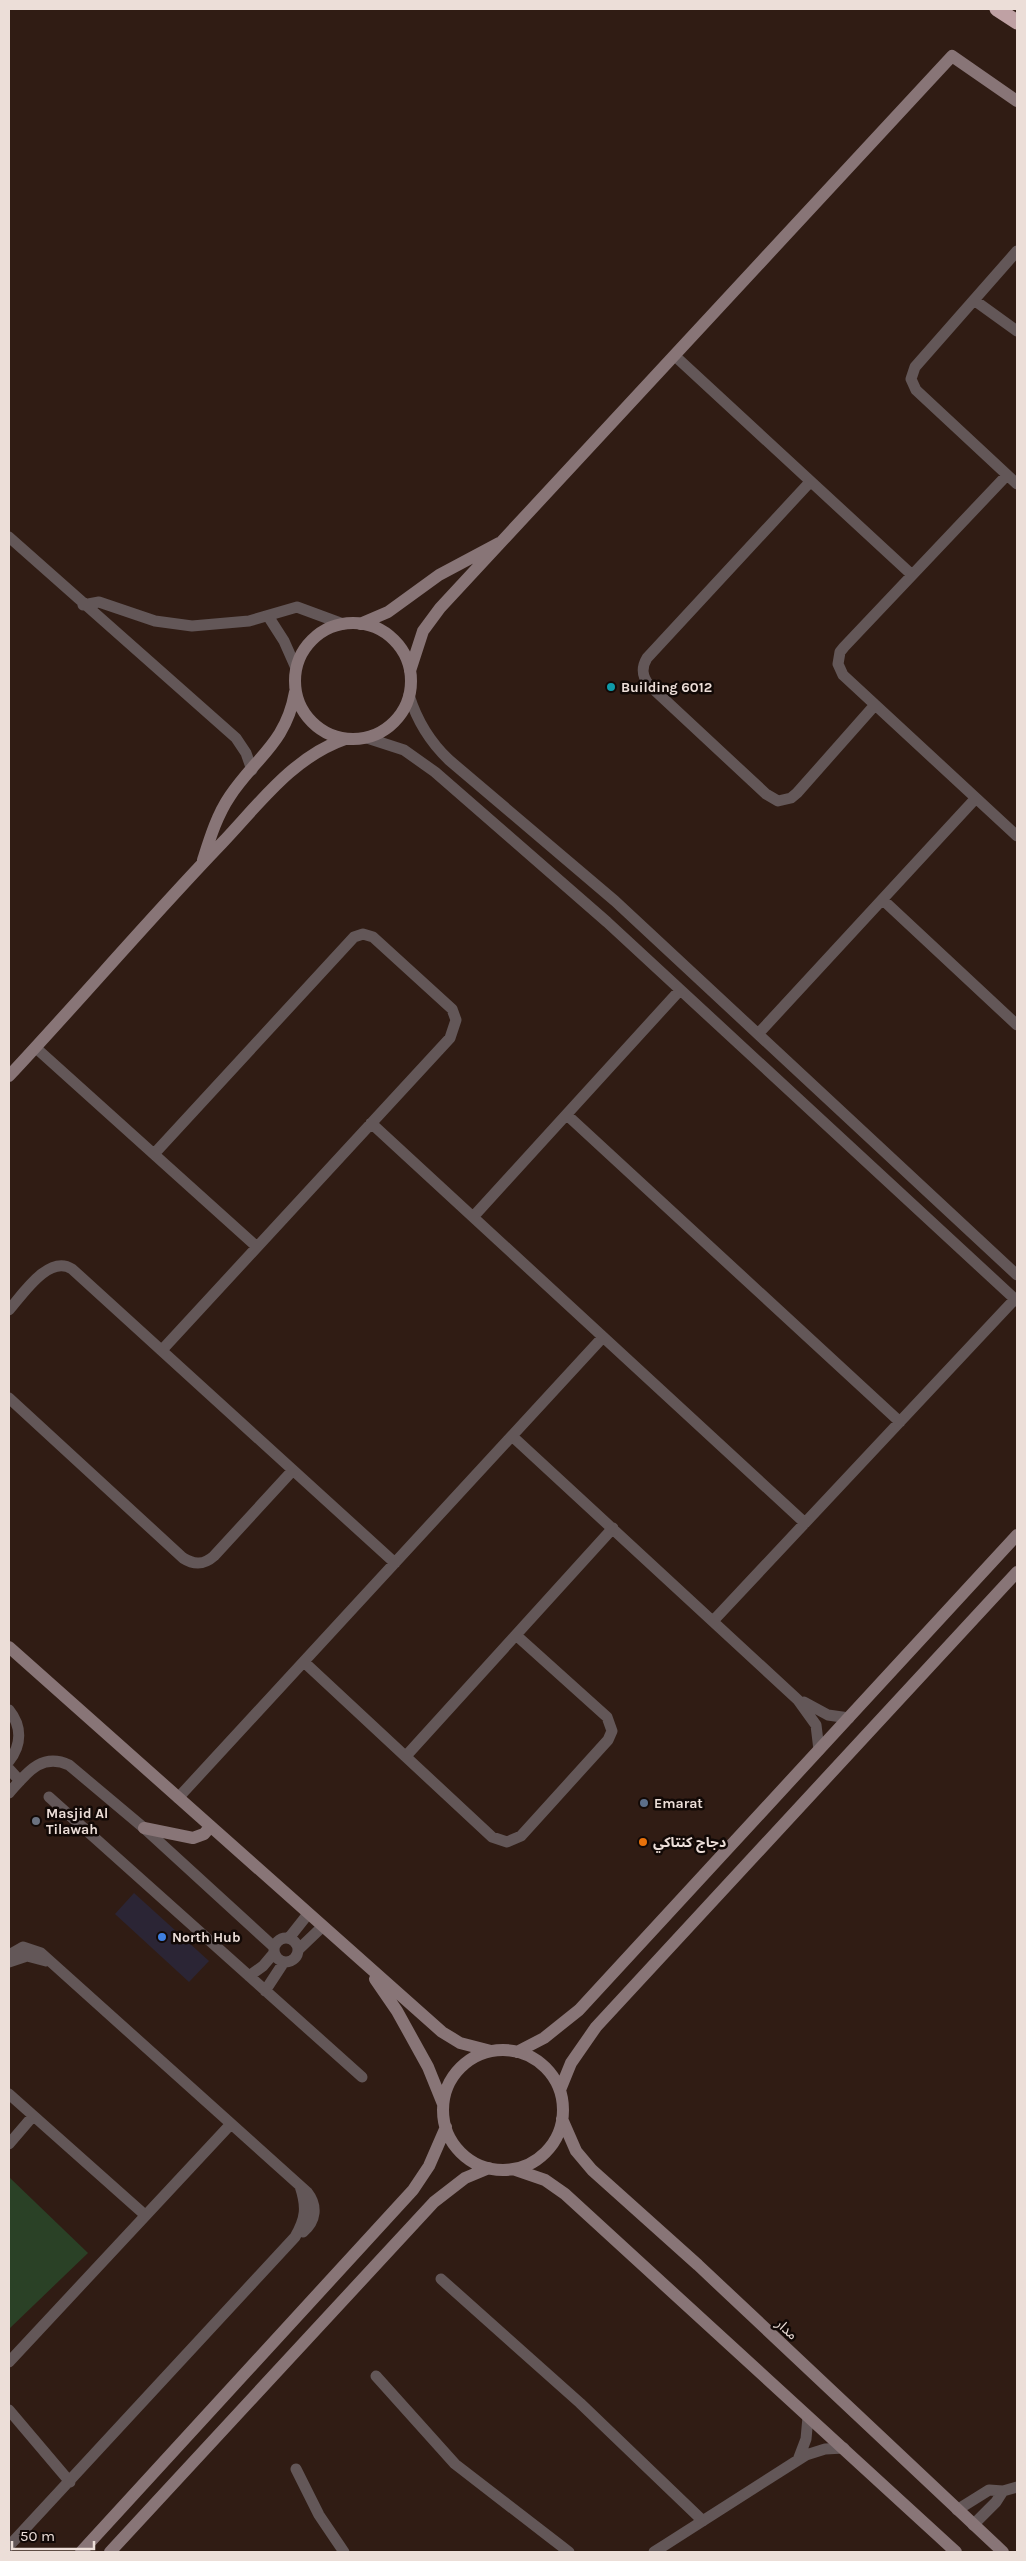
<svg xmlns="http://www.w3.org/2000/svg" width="1026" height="2561" font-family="Karla,'Noto Sans Arabic',sans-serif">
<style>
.commercial{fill:#2b2535}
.green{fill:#2a4126}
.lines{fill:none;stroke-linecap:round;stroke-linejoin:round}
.street{stroke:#635758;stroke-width:11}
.secondary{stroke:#887577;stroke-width:12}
.highway{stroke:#bfa1a4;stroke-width:15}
.culture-dot{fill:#0f9aa8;stroke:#120906;stroke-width:2}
.service-dot{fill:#5c6f8a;stroke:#120906;stroke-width:2}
.worship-dot{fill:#6b7280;stroke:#120906;stroke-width:2}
.food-dot{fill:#e8710a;stroke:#120906;stroke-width:2}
.shop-dot{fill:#3f7fe0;stroke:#120906;stroke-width:2}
.labels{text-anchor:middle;stroke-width:5;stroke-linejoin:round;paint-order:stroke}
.poi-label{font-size:14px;font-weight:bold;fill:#ecded8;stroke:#120906;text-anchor:start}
.street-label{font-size:14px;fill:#ecded8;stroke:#120906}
</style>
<rect width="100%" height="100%" fill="#301c14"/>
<path class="commercial" d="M134,1893l75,68 -20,21 -74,-68z"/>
<path class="green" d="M9,2177l79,76 -79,76z"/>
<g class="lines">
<path class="street" d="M1017,251l-102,116 -4,12 5,11 101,94
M974,300l43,31
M675,356l236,218
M1007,475l-163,172 -4,5 -2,12 5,11 174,161
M810,482l-163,176c-6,10 -5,18 2,27l117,109 12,7 13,-3 6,-5 77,-87
M9,537l227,201 10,15 6,17
M83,605l16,-3 56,19 37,5 57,-5 48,-14 46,17
M268,616l16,25 12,27
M409,695c8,26 20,46 40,65l166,141 402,374
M367,738l37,12 31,22 172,150 410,379
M883,900l134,125
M758,1034l218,-236
M36,1048l221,199
M567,1115l333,307
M371,1123l434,400
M154,1154l200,-217 9,-3 10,3 79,72 4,11 -6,18 -288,312
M473,1217l207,-227
M9,1310c14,-16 40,-56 63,-41l323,294
M9,1398l174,160c11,7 21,7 31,-2l79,-86
M512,1436l286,264 18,25 3,25
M713,1621l302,-322
M304,1662l188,175 15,5 14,-6 87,-96 4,-9 -5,-14 -90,-81
M804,1702l24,13 21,3
M9,1710c13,16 13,35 0,51
M406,1756l207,-228
M9,1769l11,12
M9,1793c17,-19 32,-41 60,-28l75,63 130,119
M49,1797l313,280
M178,1798l425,-461
M274 1950a12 12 0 1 1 24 0a12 12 0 1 1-24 0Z
M289,1938l19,-24
M299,1949l23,-22
M9,1955l14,-8 18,6 266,239c11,14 9,29 -4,40
M9,1962l18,-6 19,5
M249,1976l14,-10 11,-13
M265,1991l19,-29
M9,2094l136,121
M9,2144l24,-28
M441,2279l139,124 123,118
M9,2362l221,-237
M376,2376l79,88 114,88
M9,2410l61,72
M798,2460l8,-21 2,-22
M296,2469l23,46 25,37
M957,2510l32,-20 14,1 14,-4
M973,2525l23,-23 7,-11
M9,2546l286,-309c11,-19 12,-30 5,-51
M654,2552l152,-97 19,-6 19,-1"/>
<path class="secondary" d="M295 681a58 58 0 1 1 116 0a58 58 0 1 1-116 0Z
M360,624l28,-12 51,-37 60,-32
M410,671l13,-40 17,-23 512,-552 65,45
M203,860c7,-22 14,-45 27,-64 26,-39 56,-53 65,-104
M9,1076c72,-77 140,-157 213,-233 37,-39 71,-86 123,-104
M9,1647l433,385 18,11 31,8
M144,1828l49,10 11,-4 6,-7
M375,1979l22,32 31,56 15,37
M443 2110a60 60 0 1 1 120 0a60 60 0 1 1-120 0Z
M517,2052l27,-14 35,-28 438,-475
M560,2090l11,-27 25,-36 421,-455
M562,2119l14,32 16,19 106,95 305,287
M513,2169l32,11 20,14 391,358
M81,2552l332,-362 16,-24 17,-39
M110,2552l324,-350 31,-24 24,-10"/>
<path class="highway" d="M997,9l20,13"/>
</g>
<circle class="culture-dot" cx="611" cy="687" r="5"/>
<circle class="service-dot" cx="644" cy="1803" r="5"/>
<circle class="worship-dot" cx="36" cy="1821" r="5"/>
<circle class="food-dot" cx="643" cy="1842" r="5"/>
<circle class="shop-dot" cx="162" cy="1937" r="5"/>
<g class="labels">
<g class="poi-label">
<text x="621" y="692">Building 6012</text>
<text x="654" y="1808">Emarat</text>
<text x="46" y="1818">Masjid Al<tspan x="46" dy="16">Tilawah</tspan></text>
<text x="653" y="1847">دجاج كنتاكي</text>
<text x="172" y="1942">North Hub</text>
</g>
<g class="street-label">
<text transform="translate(787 2329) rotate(43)" y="5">مدار</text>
</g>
</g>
<rect width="1026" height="2561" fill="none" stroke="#ecded8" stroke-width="20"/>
<path d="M12 2541v8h82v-8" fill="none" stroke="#ecded8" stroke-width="2.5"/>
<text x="20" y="2541" font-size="15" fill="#ecded8" stroke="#120906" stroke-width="4" paint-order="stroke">50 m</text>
</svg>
